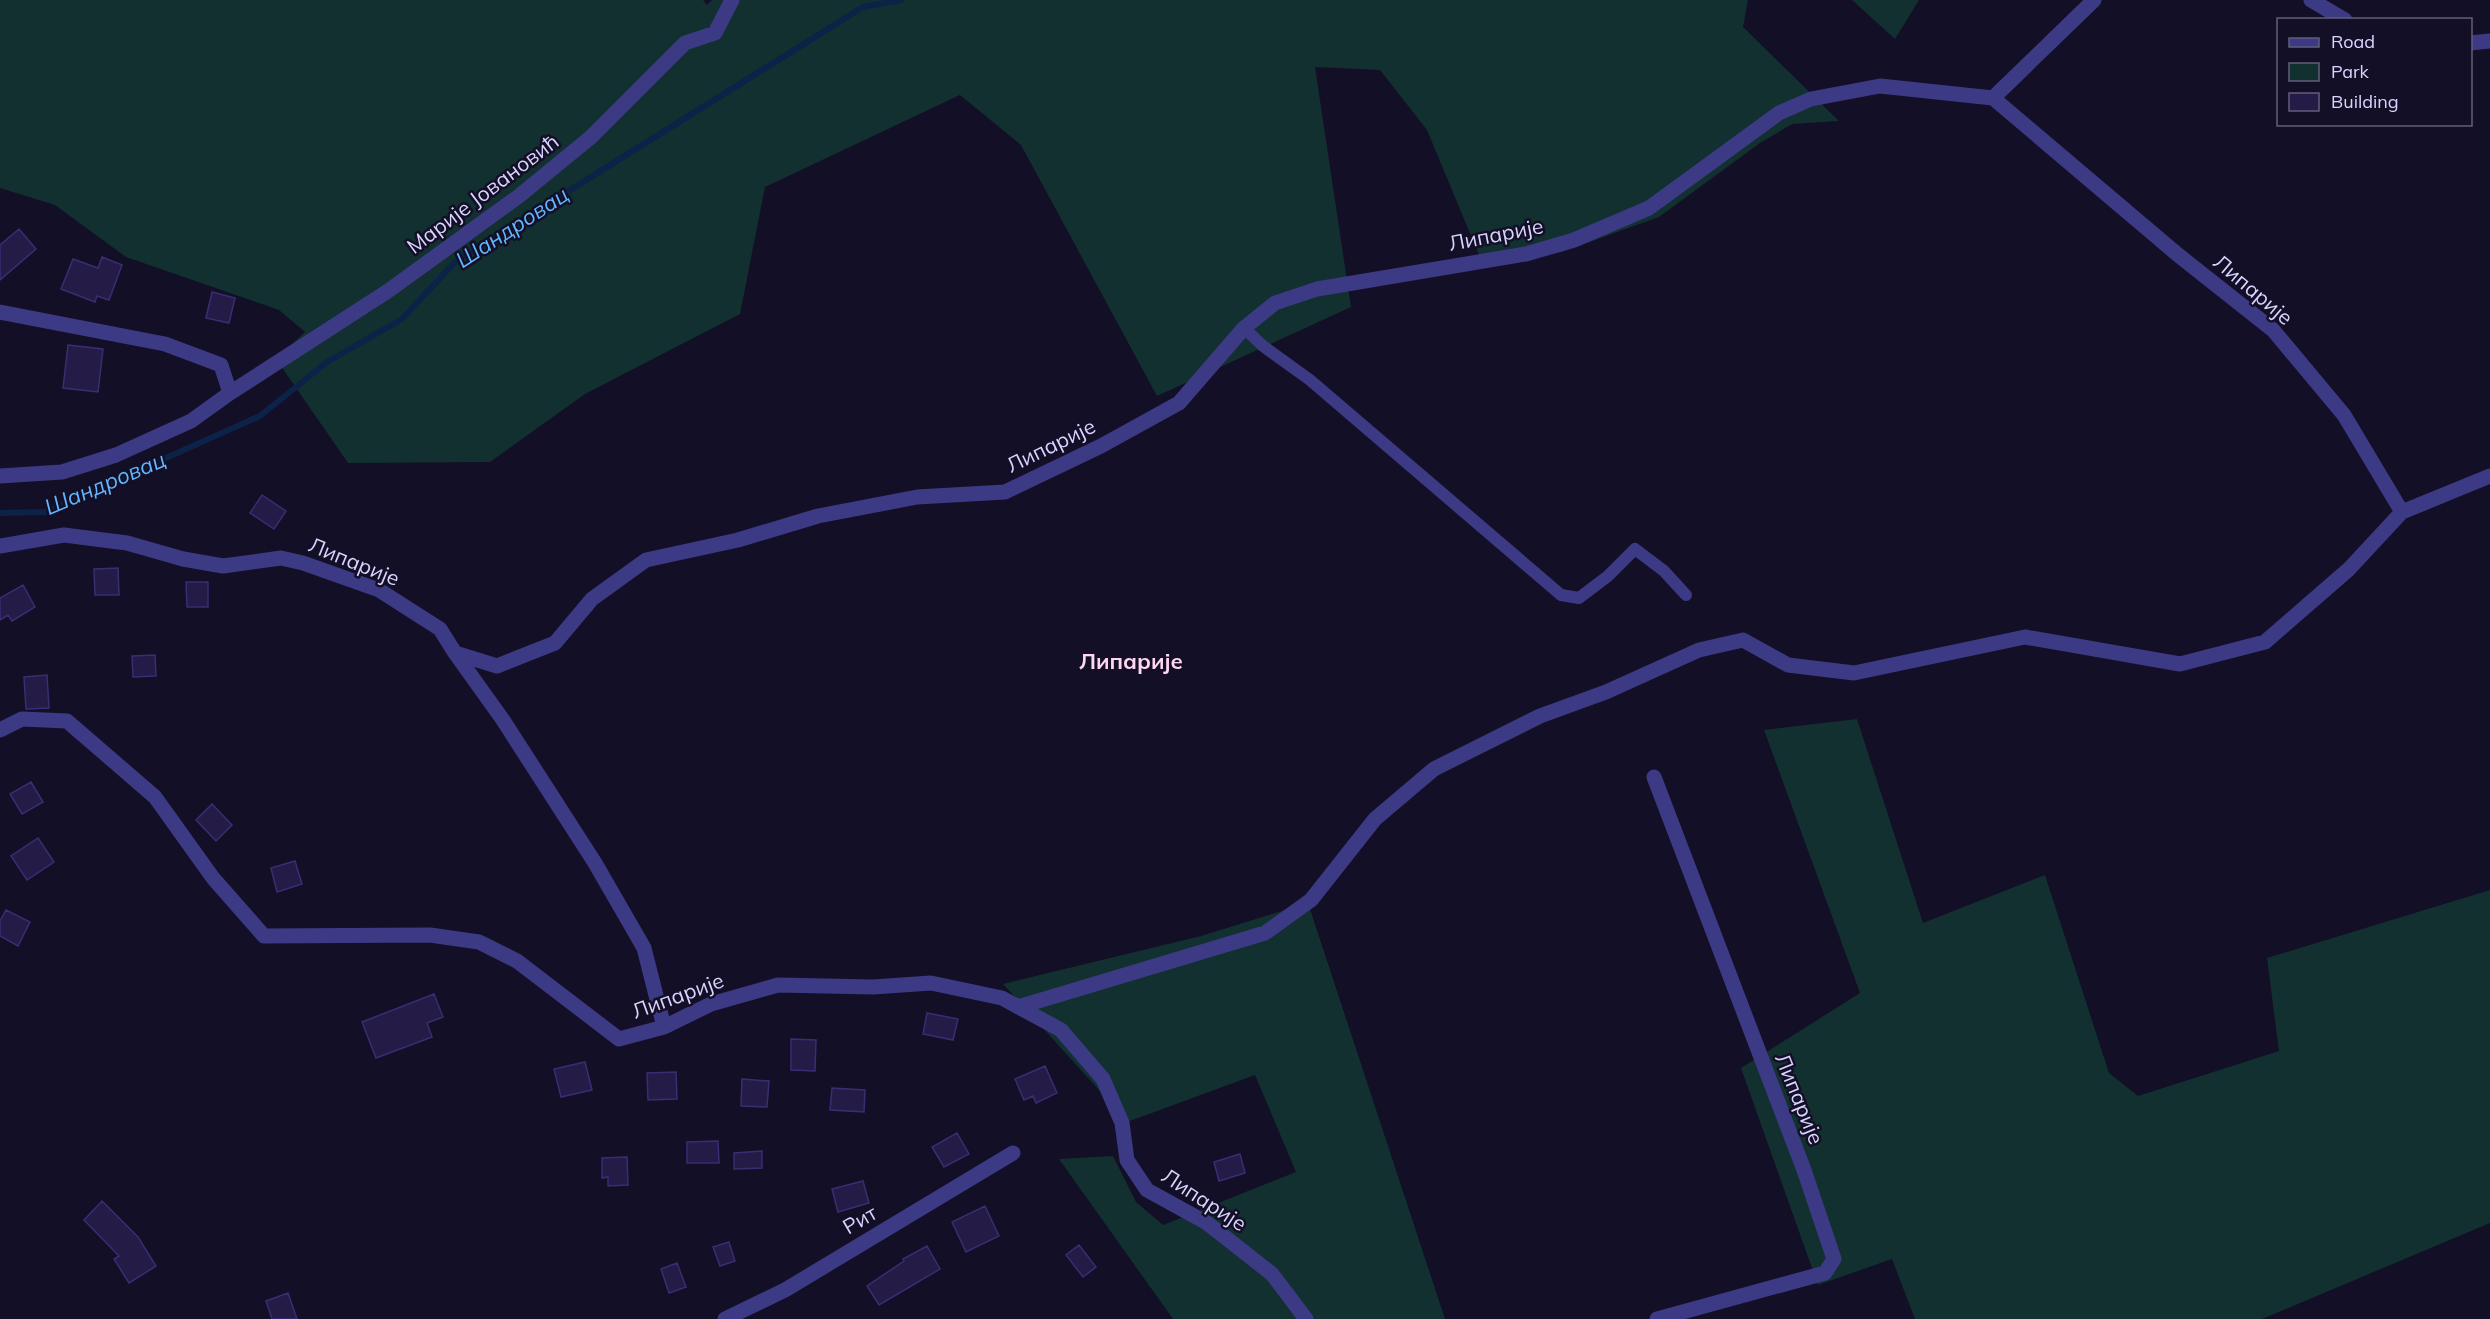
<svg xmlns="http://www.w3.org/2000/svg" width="2490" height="1319" font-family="Mulish,sans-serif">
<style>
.green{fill:#12302f}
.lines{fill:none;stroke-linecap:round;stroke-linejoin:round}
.stream{stroke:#0c2248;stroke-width:6}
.building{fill:#241b47;stroke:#3b2d73;stroke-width:1.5}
.lane{stroke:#3d3a85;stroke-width:12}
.street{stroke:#3d3a85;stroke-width:15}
.labels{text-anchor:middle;stroke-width:5;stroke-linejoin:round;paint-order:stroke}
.street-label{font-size:21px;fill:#d9d4ff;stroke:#130f26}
.water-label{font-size:22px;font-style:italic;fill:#62b6ff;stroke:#130f26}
.neighbourhood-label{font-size:22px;font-weight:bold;fill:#ffd6f0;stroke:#130f26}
</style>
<rect width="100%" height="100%" fill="#130f26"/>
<path class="green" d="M0,0h703l4,5 5,-5h1036l-5,27 96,94 -47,3 -32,19 -101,74 -97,35 -78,15 -57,-137 -47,-60 -65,-3 36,240 -194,89 -136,-251 -61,-50 -195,92 -25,127 -155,80 -95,68 -142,1 -72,-104 29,-27 -26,-22 -153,-53 -71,-52 -55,-17z
M1852,0h67l-24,39z
M1857,719l66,204 122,-48 64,198 29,23 141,-45 -12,-93 223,-68v333l-228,96h-347l-23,-60 -74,26 -77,-217 119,-75 -96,-263z
M1308,903l137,416h-272l-114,-160 54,-3 23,46 27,23 133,-53 -41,-97 -136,50 -11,-25 -105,-116 198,-48z"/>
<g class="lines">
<path class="stream" d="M0,513l45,-1 215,-96 67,-54 75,-43 53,-57 408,-255 38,-7"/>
</g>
<path class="building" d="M19,229l17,20 -36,31v-35z
M102,257l20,8 -13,35 -12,-4 -2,6 -34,-13 12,-30 25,9z
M212,292l23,6 -6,25 -23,-5z
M68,345l35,4 -5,43 -35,-4z
M262,495l24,16 -12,18 -24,-16z
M118,568l1,27h-24l-1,-26z
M186,582h22v25h-21z
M23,585l12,22 -23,14 -4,-6 -8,5v-22z
M155,655l1,21 -23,1 -1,-21z
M47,675l2,33 -23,1 -2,-32z
M31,782l12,20 -21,12 -12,-20z
M212,804l20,21 -16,16 -20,-21z
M38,838l16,24 -27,18 -16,-24z
M295,861l7,23 -25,8 -6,-24z
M6,910l24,12 -12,24 -18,-10v-15z
M434,994l9,23 -16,6 5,14 -56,21 -14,-36z
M927,1013l31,6 -5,21 -30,-6z
M791,1039l25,1 -1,31 -24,-1z
M585,1062l7,28 -31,7 -7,-28z
M1045,1066l12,27 -21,10 -3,-7 -9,4 -9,-21z
M676,1072l1,27 -29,1 -1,-27z
M742,1079l27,2 -2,26 -26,-1z
M832,1088l33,2 -1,22 -34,-2z
M957,1133l12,21 -25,13 -12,-20z
M718,1141l1,22h-32v-21z
M762,1151v17l-28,1v-16z
M1240,1154l5,19 -26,8 -5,-19z
M627,1157l1,28 -20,1v-9l-6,1v-20z
M863,1181l6,22 -31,9 -6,-23z
M102,1201l36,36 18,29 -27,17 -15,-24 5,-3 -35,-36z
M985,1206l14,30 -33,16 -14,-30z
M729,1242l6,19 -15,5 -7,-19z
M1079,1245l17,22 -13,10 -17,-22z
M927,1246l13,23 -61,36 -12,-19 37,-25 -1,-2z
M677,1263l9,24 -17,6 -8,-24z
M288,1293l9,26h-25l-6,-18z"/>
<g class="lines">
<path class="lane" d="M1244,328l19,18 47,34 251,215 18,3 29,-22 27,-27 29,22 22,24"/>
<path class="street" d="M2311,0l34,20
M2470,43l20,-2
M1993,98l101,-98
M0,312l165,32 56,21 9,28 -39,28 -75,34 -54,17 -62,4
M230,393l158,-102 131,-95 72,-59 94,-94 30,-10 17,-33
M0,546l64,-11 63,8 56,16 40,7 58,-8 22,5 76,27 61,39 15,24 42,13 58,-23 37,-44 54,-39 92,-20 80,-24 99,-19 88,-5 96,-46 78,-43 65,-75 31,-25 42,-14 209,-35 48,-14 75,-32 130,-95 32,-14 69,-13 113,12 184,156 96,76 71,85 58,97 88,-36
M455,653l48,67 92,143 49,85 20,79
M0,730l22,-11 45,2 88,76 58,81 51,58 166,-1 49,7 38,19 102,78 45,-12 47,-23 67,-19 95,2 58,-4 71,15 59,32 42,49 19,44 5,37 20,30 60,33 65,51 34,45
M1654,777l150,393 30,89 -9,14 -168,46
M1018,1007l247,-74 46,-33 64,-81 59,-50 106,-53 66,-24 93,-42 44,-10 45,25 66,8 171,-36 155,27 85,-22 84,-73 53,-57
M725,1319l60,-29 228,-137"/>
</g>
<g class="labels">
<g class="street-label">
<text transform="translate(483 194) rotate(-37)" y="7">Марије Јовановић</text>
<text transform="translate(1496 235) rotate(-11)" y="7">Липарије</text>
<text transform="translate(2253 290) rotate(40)" y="7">Липарије</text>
<text transform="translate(1051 446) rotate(-26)" y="7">Липарије</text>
<text transform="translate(354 562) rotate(22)" y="7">Липарије</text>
<text transform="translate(678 996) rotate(-20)" y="7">Липарије</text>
<text transform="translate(1799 1099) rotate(68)" y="7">Липарије</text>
<text transform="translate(1204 1200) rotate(33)" y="7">Липарије</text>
<text transform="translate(860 1220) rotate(-30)" y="7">Рит</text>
</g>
<g class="water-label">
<text transform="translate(512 227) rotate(-33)" y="8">Шандровац</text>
<text transform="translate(105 483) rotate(-23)" y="8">Шандровац</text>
</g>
<g class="neighbourhood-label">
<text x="1131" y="669">Липарије</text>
</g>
</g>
<rect x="2277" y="18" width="195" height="108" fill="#130f26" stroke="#625e7d" stroke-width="1.5"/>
<rect x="2289" y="38" width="30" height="9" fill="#3d3a85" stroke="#625e7d" stroke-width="1.5"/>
<text x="2331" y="48" font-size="18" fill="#d9d4ff">Road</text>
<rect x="2289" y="63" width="30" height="18" fill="#12302f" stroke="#625e7d" stroke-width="1.5"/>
<text x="2331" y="78" font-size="18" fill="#d9d4ff">Park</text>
<rect x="2289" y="93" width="30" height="18" fill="#241b47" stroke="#625e7d" stroke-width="1.5"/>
<text x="2331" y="108" font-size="18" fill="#d9d4ff">Building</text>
</svg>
